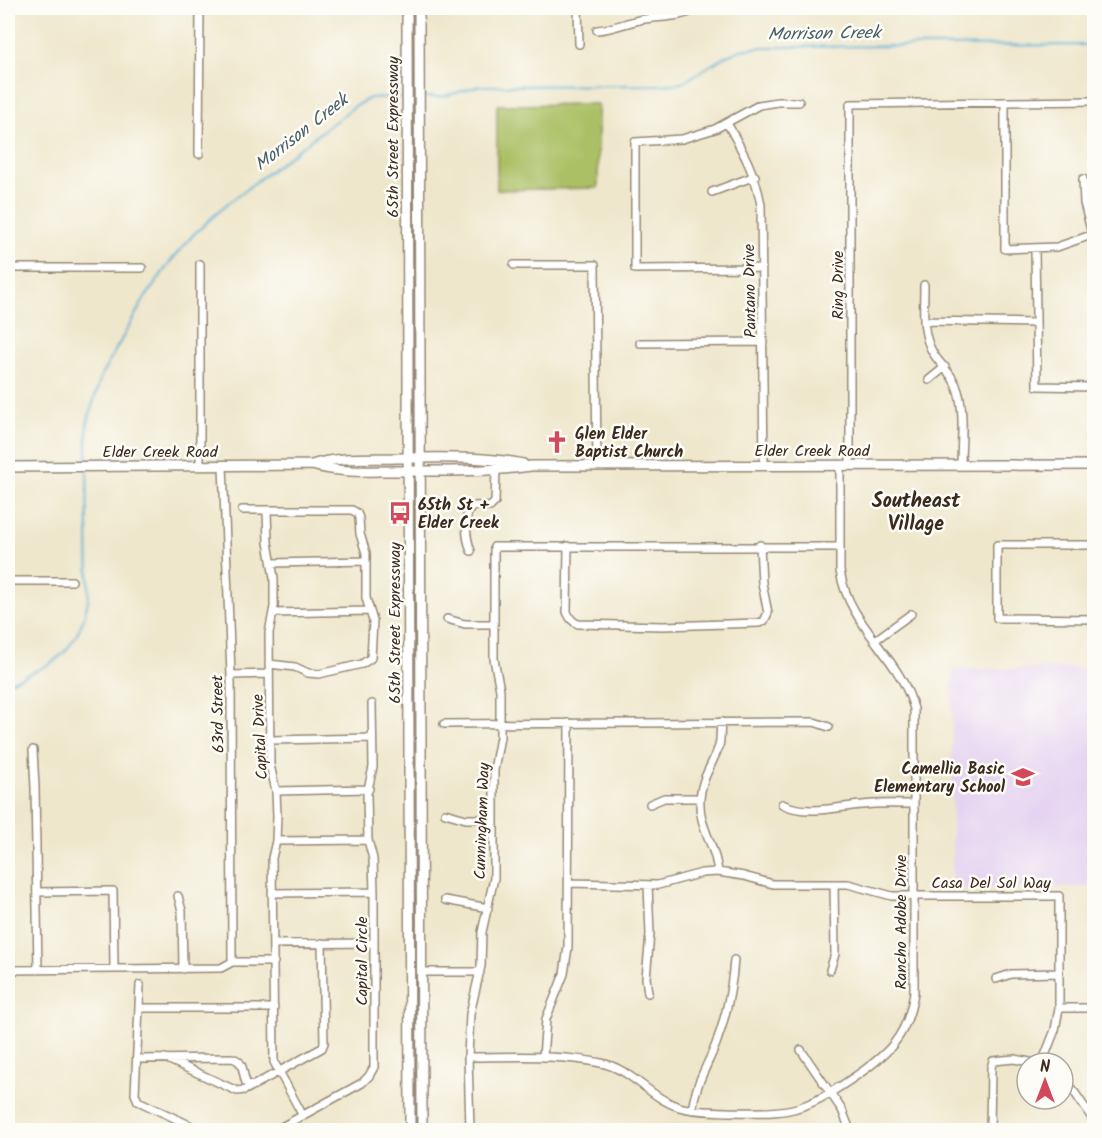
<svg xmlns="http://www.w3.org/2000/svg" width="1102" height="1138" font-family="Kalam,sans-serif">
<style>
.built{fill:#e5d3f1}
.green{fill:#abc065;stroke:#737542;stroke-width:1.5}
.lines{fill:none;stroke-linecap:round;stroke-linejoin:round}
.stream{stroke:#57aed4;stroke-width:2}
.street-casing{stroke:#958875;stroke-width:10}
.secondary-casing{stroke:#958875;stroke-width:12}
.street{stroke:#fff;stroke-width:7}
.secondary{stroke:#fff;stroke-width:9}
.labels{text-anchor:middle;stroke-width:5;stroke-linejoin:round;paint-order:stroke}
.street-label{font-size:16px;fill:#3b2a1e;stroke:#fdfcf7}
.poi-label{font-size:16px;font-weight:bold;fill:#3b2a1e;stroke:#fdfcf7;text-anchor:start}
.water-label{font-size:18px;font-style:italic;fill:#465f67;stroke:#fdfcf7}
.quarter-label{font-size:20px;font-weight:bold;fill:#3b2a1e;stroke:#fdfcf7}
</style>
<rect width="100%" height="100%" fill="#fdfcf7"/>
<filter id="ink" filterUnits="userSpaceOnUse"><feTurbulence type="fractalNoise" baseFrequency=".0167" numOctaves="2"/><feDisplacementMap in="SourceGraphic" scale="12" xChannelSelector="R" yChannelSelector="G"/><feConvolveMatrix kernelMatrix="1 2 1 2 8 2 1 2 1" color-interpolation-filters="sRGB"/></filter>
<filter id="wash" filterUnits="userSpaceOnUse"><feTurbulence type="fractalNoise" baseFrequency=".008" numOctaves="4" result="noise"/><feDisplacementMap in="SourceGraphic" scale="24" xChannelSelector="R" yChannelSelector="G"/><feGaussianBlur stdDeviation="1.35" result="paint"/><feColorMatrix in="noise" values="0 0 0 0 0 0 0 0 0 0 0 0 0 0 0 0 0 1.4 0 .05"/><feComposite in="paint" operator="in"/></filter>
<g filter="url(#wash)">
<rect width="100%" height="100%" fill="#efe7cc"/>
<path class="built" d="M1094,668v219l-136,1 -6,-3v-216z"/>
<path class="green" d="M598,104v84l-101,2v-85z"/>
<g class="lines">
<path class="stream" d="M421,97h21l37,-11 183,-1 20,-2 42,-26 17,-7 21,-3 332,-2
M87,464v-40l14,-48 42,-75 27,-39 24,-28 33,-30 128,-98 15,-8 33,-1
M8,683c14,-7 30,-12 43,-20 24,-15 35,-44 38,-70l-2,-123"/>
</g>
</g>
<g filter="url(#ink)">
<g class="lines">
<g class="street-casing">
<path id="street" d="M578,8l1,36
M597,30c15,-1 28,-7 42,-10 20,-4 40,-1 59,-12
M1005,102v147l52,-2 37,-13
M727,123c15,27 29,51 34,82l3,261
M199,154l1,-146
M1083,179l1,24 8,31
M712,192l43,-16
M1035,249l2,137 57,1
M200,264v202
M514,265h81l2,201
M8,268h134
M762,268l-127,1v-127l47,-3 33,-10 44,-24 19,-3h21
M924,285c0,22 -3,48 9,68 8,13 21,22 25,38 7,23 3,51 3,74
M925,321l111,2
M640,343l123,-1
M929,380l16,-13
M223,465l8,210 1,287
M850,465v-361l244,-3
M242,510h110l5,3 2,5 1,16 6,19v45l7,23 -2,37 -9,6 -43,10 -11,-1 -13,-6 -26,-3
M267,511l1,31 6,36v29l-5,26 1,132 6,26 1,25 -1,25 -4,17 2,204 29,54
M1094,545h-97v73l97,1
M568,546l-1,66c3,6 4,9 11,12l85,2 96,-3 5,-2 4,-8 -6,-30 -2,-38
M471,551c-4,-10 -10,-41 4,-45 5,-1 10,1 15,1l5,-5 1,-32
M272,563l94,-2
M8,581h64
M273,613l97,-2
M447,619l18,5h29
M874,641l37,-27
M231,675l38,-1
M444,724l370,-2 15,5
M271,740l101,-2
M33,750l2,37 3,183
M276,791l93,-2
M650,804l14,-6h36
M782,804c24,12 54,3 80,1 17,-2 35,-1 52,-1
M445,813l21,6h28
M276,841l92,-1
M718,872c-2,-26 -20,-46 -18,-73 1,-21 13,-35 19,-53 2,-8 1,-16 2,-24
M569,883l89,2 44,-12 16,-1 26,4 29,8h75l44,12h167v112l-4,22 -13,33
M648,885l2,49 -4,44 2,15
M37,892l76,-1 1,78
M272,893l102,-1
M178,896l4,15 1,58
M445,900l43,8
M273,944l101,-1
M232,962h42
M8,970l213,-2 11,-6
M830,970l5,-16 -1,-70
M422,972h58
M996,979l15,-5 48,-1
M140,985l-5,109 3,7 62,29
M139,1008h135
M1059,1008h35
M801,1050l41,60 8,20
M468,1057c44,0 89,-3 133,6 31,6 49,35 78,44 17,5 34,4 50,5 21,0 44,2 64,-3 21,-5 39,-17 57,-29 36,-24 58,-42 64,-88v-283c-14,-53 -65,-82 -74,-138v-106
M543,1057l3,-38 18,-45 4,-27 1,-224
M165,1058l72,33 8,-1 77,-42 2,-5 -2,-100
M137,1059l95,-1c13,3 10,15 14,25l6,3
M1063,1079l12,14 19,28
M692,1110c4,-28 14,-41 24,-66 10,-27 16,-56 18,-84
M276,1130l86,-47 7,-7 5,-9v-175l-1,-33 -5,-19 -1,-46 6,-27 -1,-63
M470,1130l-2,-73 2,-43 11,-48 1,-34 12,-54v-108l6,-33v-47l-6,-31v-112h346
M990,1130l1,-62 2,-7 21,-2 21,4"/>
</g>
<g class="secondary-casing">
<path id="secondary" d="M407,8l3,1122
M419,8l3,1122
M312,465c27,8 55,6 83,6 45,0 91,1 136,-5l563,-1
M8,467l304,-2c28,-9 57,-6 87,-7 41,0 83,-2 124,6"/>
</g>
<use href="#street" class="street"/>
<use href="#secondary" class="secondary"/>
</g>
</g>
<defs>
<g id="church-bare" transform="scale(1.8)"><path d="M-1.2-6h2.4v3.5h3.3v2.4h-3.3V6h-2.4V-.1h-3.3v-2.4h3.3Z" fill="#d1495b" stroke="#fdfcf7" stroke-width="2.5" paint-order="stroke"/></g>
<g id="bus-bare" transform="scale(1.8)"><path d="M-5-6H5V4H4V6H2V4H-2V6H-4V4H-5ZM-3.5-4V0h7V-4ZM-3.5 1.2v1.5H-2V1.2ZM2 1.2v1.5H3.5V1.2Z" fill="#d1495b" stroke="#fdfcf7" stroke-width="2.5" paint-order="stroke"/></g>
<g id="school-bare" transform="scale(1.8)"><path d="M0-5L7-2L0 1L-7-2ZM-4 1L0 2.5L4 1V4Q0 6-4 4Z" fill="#d1495b" stroke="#fdfcf7" stroke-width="2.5" paint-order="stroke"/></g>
</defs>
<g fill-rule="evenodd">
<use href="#church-bare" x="557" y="442"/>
<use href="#bus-bare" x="400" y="513"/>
<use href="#school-bare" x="1023" y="777"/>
</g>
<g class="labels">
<g class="street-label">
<text transform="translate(392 137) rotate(-90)" y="6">65th Street Expressway</text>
<text transform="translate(837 285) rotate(-90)" y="6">Ring Drive</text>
<text transform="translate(749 291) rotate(-91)" y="6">Pantano Drive</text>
<text x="812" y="456">Elder Creek Road</text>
<text x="160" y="457">Elder Creek Road</text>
<text transform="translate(394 623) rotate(-90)" y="6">65th Street Expressway</text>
<text transform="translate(217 714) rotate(-91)" y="6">63rd Street</text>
<text transform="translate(259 737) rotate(-93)" y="6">Capital Drive</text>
<text transform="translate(481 821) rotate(-88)" y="6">Cunningham Way</text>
<text x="991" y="888">Casa Del Sol Way</text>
<text transform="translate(900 922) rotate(-90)" y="6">Rancho Adobe Drive</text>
<text transform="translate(361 961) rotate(-90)" y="6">Capital Circle</text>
</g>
<g class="poi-label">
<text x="575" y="439">Glen Elder<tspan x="575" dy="18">Baptist Church</tspan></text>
<text x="418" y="510">65th St +<tspan x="418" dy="18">Elder Creek</tspan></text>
<text x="1005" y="774" text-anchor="end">Camellia Basic<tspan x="1005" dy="18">Elementary School</tspan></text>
</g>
<g class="water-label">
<text transform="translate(824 33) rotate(-1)" y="6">Morrison Creek</text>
<text transform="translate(301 132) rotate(-38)" y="6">Morrison Creek</text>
</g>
<g class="quarter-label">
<text x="916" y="507">Southeast<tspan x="916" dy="23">Village</tspan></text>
</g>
</g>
<rect width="1102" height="1138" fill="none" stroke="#fdfcf7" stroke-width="30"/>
<g transform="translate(1045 1081)"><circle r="28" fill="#fdfcf7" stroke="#afa8a0" stroke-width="1.5"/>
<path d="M0-4.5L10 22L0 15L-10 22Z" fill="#d1495b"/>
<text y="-9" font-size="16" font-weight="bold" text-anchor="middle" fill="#3b2a1e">N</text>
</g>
</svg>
